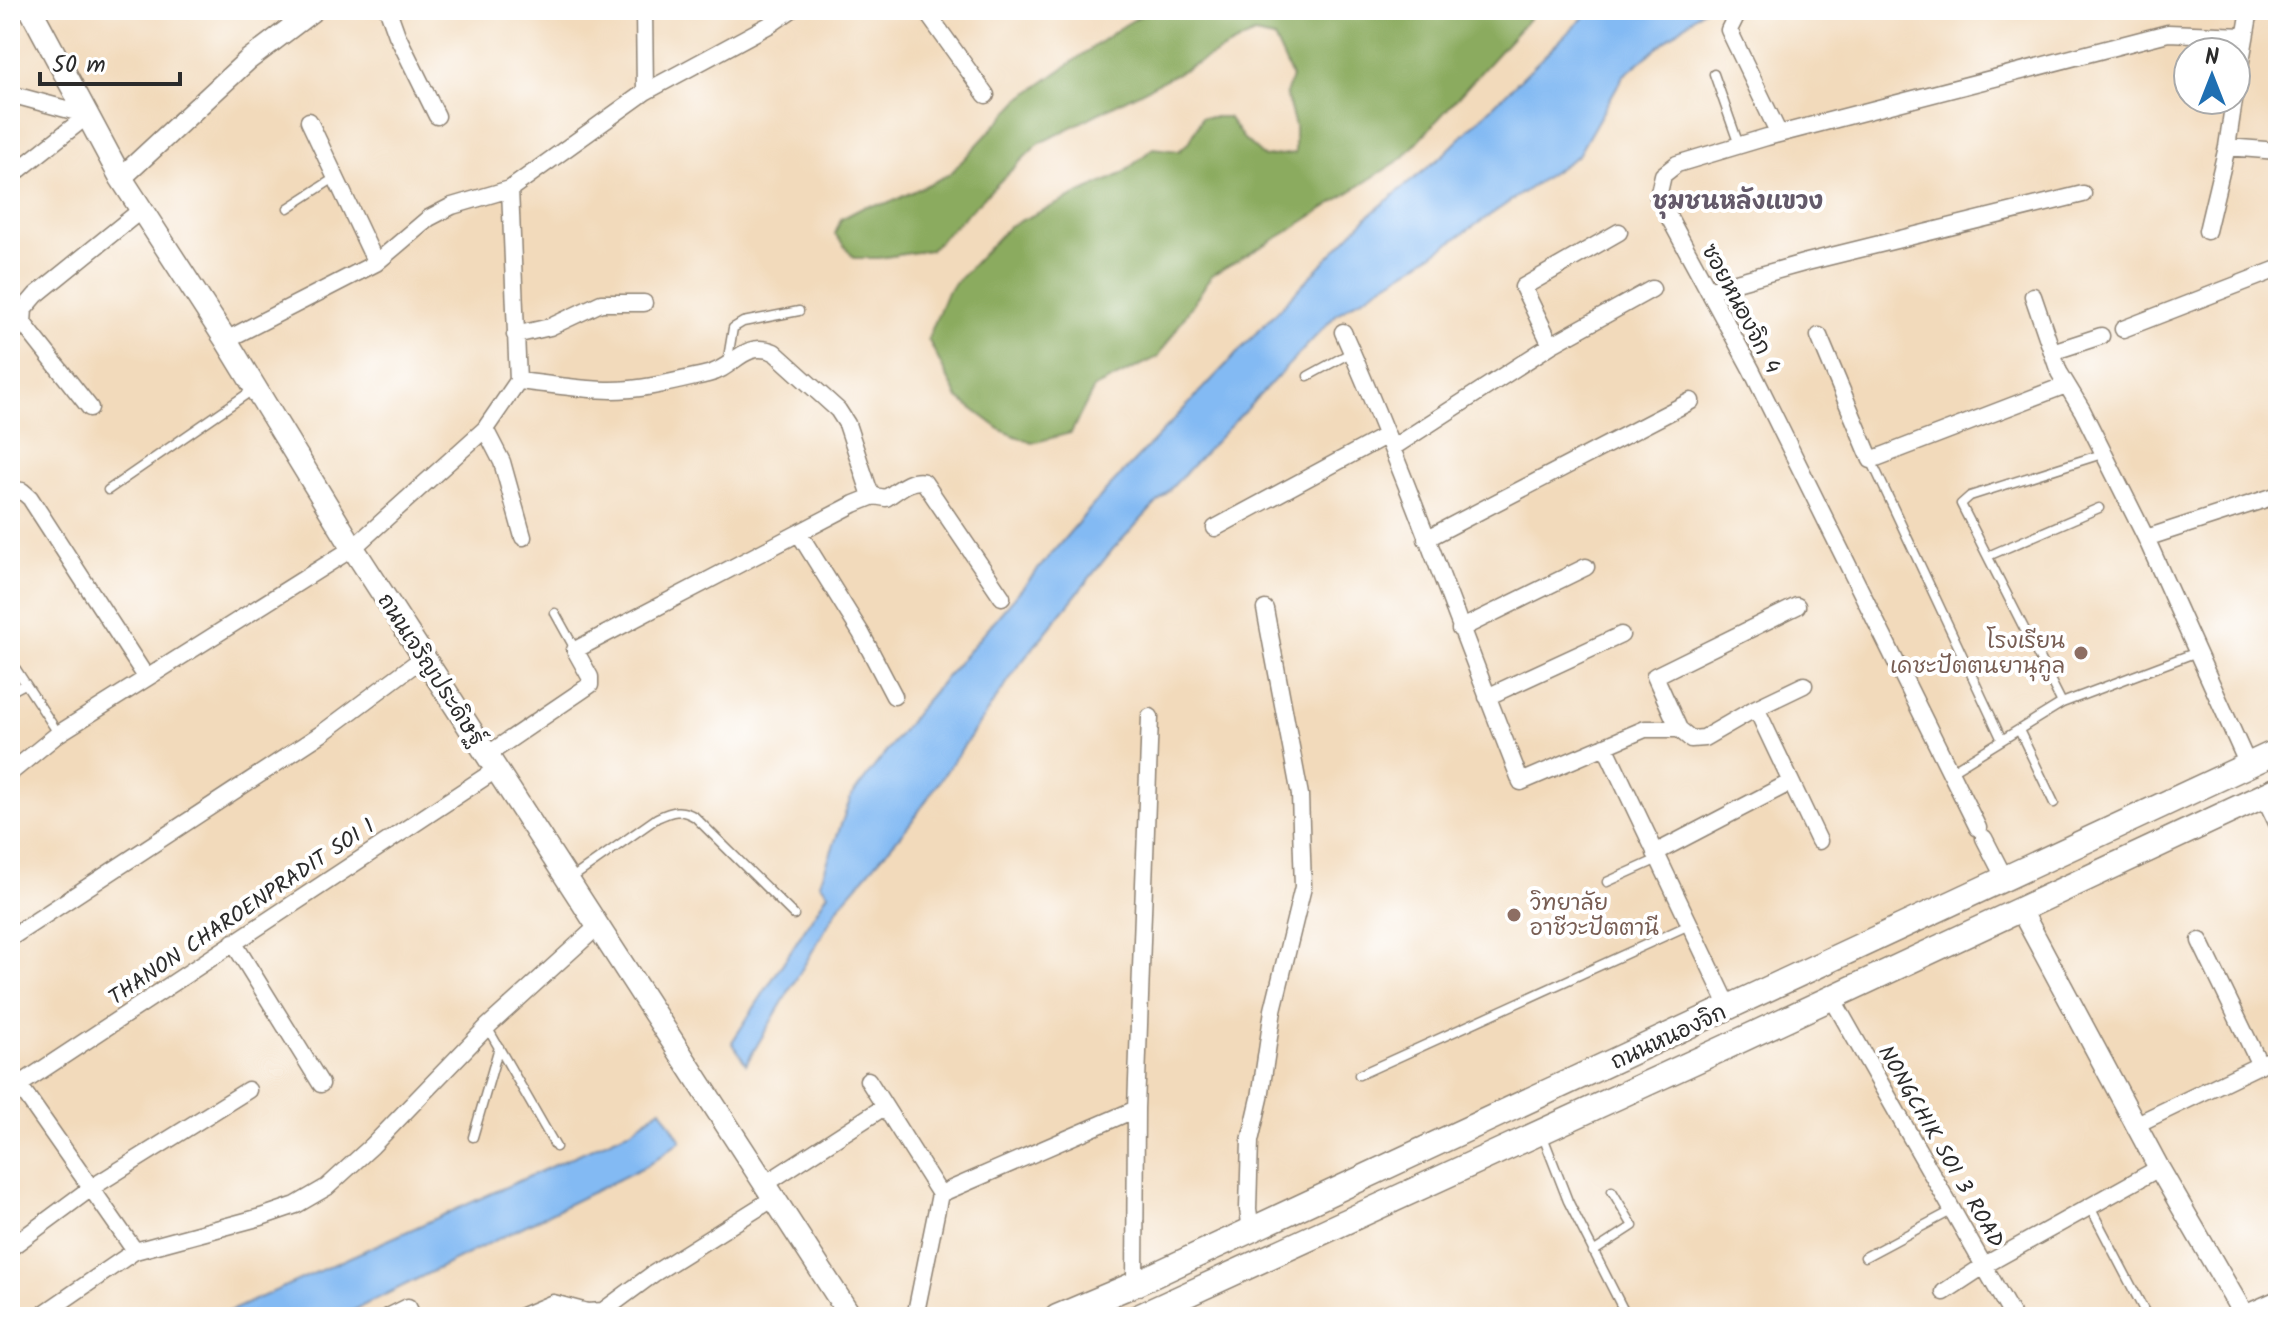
<svg xmlns="http://www.w3.org/2000/svg" width="2288" height="1327" font-family="Kalam,'Playpen Sans Thai',sans-serif">
<style>
.forest{fill:#8bab5f;stroke:#5b6b45;stroke-width:2}
.water{fill:#83baf3;stroke:#57728f;stroke-width:2}
.lines{fill:none;stroke-linecap:round;stroke-linejoin:round}
.service-casing{stroke:#8e8273;stroke-width:11}
.minor-casing{stroke:#8e8273;stroke-width:19}
.tertiary-casing{stroke:#8e8273;stroke-width:23}
.secondary-casing{stroke:#8e8273;stroke-width:25}
.primary-casing{stroke:#8e8273;stroke-width:27}
.service{stroke:#fff;stroke-width:8}
.minor{stroke:#fff;stroke-width:16}
.tertiary{stroke:#fff;stroke-width:20}
.secondary{stroke:#fff;stroke-width:22}
.primary{stroke:#fff;stroke-width:24}
.education-dot{fill:#8d6e63;stroke:#fff;stroke-width:3}
.labels{text-anchor:middle;stroke-width:8;stroke-linejoin:round;paint-order:stroke}
.street-label{font-size:22px;fill:#2b2b2b;stroke:#fff}
.education-label{font-size:22px;fill:#785e54;stroke:#fff;text-anchor:end}
.neighbourhood-label{font-size:24px;font-weight:bold;fill:#645a6a;stroke:#fff}
</style>
<rect width="100%" height="100%" fill="#fff"/>
<filter id="ink" filterUnits="userSpaceOnUse"><feTurbulence type="fractalNoise" baseFrequency=".0125" numOctaves="2"/><feDisplacementMap in="SourceGraphic" scale="16" xChannelSelector="R" yChannelSelector="G"/><feConvolveMatrix kernelMatrix="1 2 1 2 8 2 1 2 1" color-interpolation-filters="sRGB"/></filter>
<filter id="wash" filterUnits="userSpaceOnUse"><feTurbulence type="fractalNoise" baseFrequency=".006" numOctaves="4" result="noise"/><feDisplacementMap in="SourceGraphic" scale="32" xChannelSelector="R" yChannelSelector="G"/><feGaussianBlur stdDeviation="1.8" result="paint"/><feColorMatrix in="noise" values="0 0 0 0 0 0 0 0 0 0 0 0 0 0 0 0 0 1.4 0 .05"/><feComposite in="paint" operator="in"/></filter>
<g filter="url(#wash)">
<rect width="100%" height="100%" fill="#f2dabb"/>
<path class="forest" d="M1150,10h387l-134,148 -119,76 -72,41 -54,82 -64,31 -23,45 -39,10 -31,-13 -43,-32 -30,-59 19,-47 62,-66 113,-52 31,-26 26,3 11,-10 12,-24h26l15,21 21,19 31,-4v-27l-9,-32 6,-17 -18,-39 -20,-4 -216,110 -108,106 -51,8h-25l-19,-24 6,-15 25,-13 21,-2 63,-30 70,-75 100,-71z"/>
<path class="water" d="M1591,10h112l-80,66 -45,79 -145,99 -96,60 -224,235 -93,115 -110,160 -71,82 -93,158 -14,-22 96,-149 -8,-10 31,-86 72,-93 177,-207 267,-280 76,-62z
M661,1109l20,32 -33,24 -308,152h-123l413,-186z"/>
</g>
<g filter="url(#ink)">
<g class="lines">
<g class="service-casing">
<path id="service" d="M1714,74l25,71
M288,208l48,-31
M727,364l6,-36 10,-6 56,-11
M1308,376l44,-24
M1871,460l131,280
M108,490l146,-101
M1988,556l111,-48
M555,613l20,36
M10,660l48,73
M10,692l15,-8
M2062,703l-101,-199 9,-8 132,-42
M2019,730l35,73
M1950,772l112,-69 135,-51
M569,880l88,-62c15,-7 24,-10 38,-1l99,98
M1607,882l51,-23
M487,1027l69,120
M1359,1075l330,-150
M1542,1134l26,67 59,116
M473,1137l26,-90
M2090,1207l57,109
M1593,1252l40,-26 -21,-35
M1865,1257l88,-47"/>
</g>
<g class="minor-casing">
<path id="minor" d="M388,10l9,25 40,81
M644,10l1,82
M925,10l61,85
M1750,10l-13,4 -8,16 50,104
M2236,89l14,-79
M10,94l78,21
M309,121l67,142
M2227,147l51,4
M10,177l78,-62
M2207,231l20,-84 7,-47
M1708,290l99,-28 276,-68
M2033,296l26,76 23,38 64,128 102,227
M2123,329l152,-59
M1343,332c65,147 118,300 178,450l124,-53h34l12,10 13,-1 52,-30 48,-23
M515,335l35,-8 51,-24h43
M1819,336l52,124 195,-75
M226,340l150,-77 53,-45 23,-12 58,-17 135,-97 126,-68 20,-14
M1551,345l-28,-58 96,-55
M2052,352l49,-16
M518,381c31,3 62,9 93,9 32,0 66,-9 97,-16 27,-6 35,-34 66,-22l64,58 9,14 22,66 5,6 12,2c11,-7 25,-20 38,-16l78,115
M90,408l-67,-85 1,-14 12,-14 105,-85
M485,429l17,33 21,75
M1392,448l159,-103 101,-56
M10,489l12,2 8,7 116,179
M1215,528l172,-93
M800,535l61,98 33,63
M2146,538l132,-43
M1426,539l265,-138
M1460,629l126,-62
M1487,697l134,-62
M1756,708l63,133
M1679,729l-24,-53 142,-70
M1605,746l124,261
M487,755l103,-70v-8l-15,-27 279,-146 20,-8
M10,773l48,-39 295,-186 132,-119 33,-48 -8,-192
M2264,796l14,29
M1978,828l-227,-459 -93,-172 5,-22 14,-11 90,-27 401,-104 76,3
M1984,838l21,41
M1655,853l136,-71
M10,938l311,-204 103,-77
M2200,941l60,124
M233,942l88,142
M1832,998l181,319
M10,1072l125,179
M868,1080l72,114 196,-85
M10,1091l487,-322
M2137,1124l141,-68
M765,1184l119,-77
M1251,1230l-3,-21 2,-68 10,-43 13,-88 30,-123 -3,-92 -35,-186
M10,1248l81,-60 157,-98
M1135,1284l1,-175 14,-392
M1944,1292l41,-27 174,-97
M2244,1314l34,-15
M39,1317l96,-66 126,-34 35,-12 31,-18 45,-41 115,-119 111,-101
M388,1317l20,-10 5,10
M520,1317l33,-14 34,9 16,-1 50,-37 121,-76
M915,1317l25,-123"/>
</g>
<g class="tertiary-casing">
<path id="tertiary" d="M121,178l127,-118 66,-50
M2021,910l138,258 86,149"/>
</g>
<g class="secondary-casing">
<path id="secondary" d="M31,10l90,168 105,162 127,208 498,769"/>
</g>
<g class="primary-casing">
<path id="primary" d="M1057,1317l78,-33 1143,-533
M1138,1317l586,-269 554,-259"/>
</g>
<use href="#service" class="service"/>
<use href="#minor" class="minor"/>
<use href="#tertiary" class="tertiary"/>
<use href="#secondary" class="secondary"/>
<use href="#primary" class="primary"/>
</g>
</g>
<g class="education-dot">
<circle cx="2081" cy="653" r="8"/>
<circle cx="1514" cy="915" r="8"/>
</g>
<g class="labels">
<g class="street-label">
<text transform="translate(1742 308) rotate(62)" y="8">ซอยหนองจิก 4</text>
<text transform="translate(432 669) rotate(57)" y="8">ถนนเจริญประดิษฐ์</text>
<text transform="translate(241 911) rotate(-34)" y="8">THANON CHAROENPRADIT SOI 1</text>
<text transform="translate(1668 1036) rotate(-25)" y="8">ถนนหนองจิก</text>
<text transform="translate(1942 1146) rotate(60)" y="8">NONGCHIK SOI 3 ROAD</text>
</g>
<g class="education-label">
<text x="2065" y="648">โรงเรียน<tspan x="2065" dy="25">เดชะปัตตนยานุกูล</tspan></text>
<text x="1530" y="910" text-anchor="start">วิทยาลัย<tspan x="1530" dy="25">อาชีวะปัตตานี</tspan></text>
</g>
<g class="neighbourhood-label">
<text x="1738" y="209">ชุมชนหลังแขวง</text>
</g>
</g>
<rect width="2288" height="1327" fill="none" stroke="#fff" stroke-width="40"/>
<g transform="translate(2212 76)"><circle r="38" fill="#ffffff" stroke="#aaaaaa" stroke-width="2"/>
<path d="M0-6L14 30L0 20L-14 30Z" fill="#1f6fb2"/>
<text y="-12" font-size="22" font-weight="bold" text-anchor="middle" fill="#2b2b2b">N</text>
</g>
<path d="M40 72v12h140v-12" fill="none" stroke="#2b2b2b" stroke-width="4"/>
<text x="52" y="72" font-size="24" fill="#2b2b2b" stroke="#ffffff" stroke-width="6" paint-order="stroke">50 m</text>
</svg>
